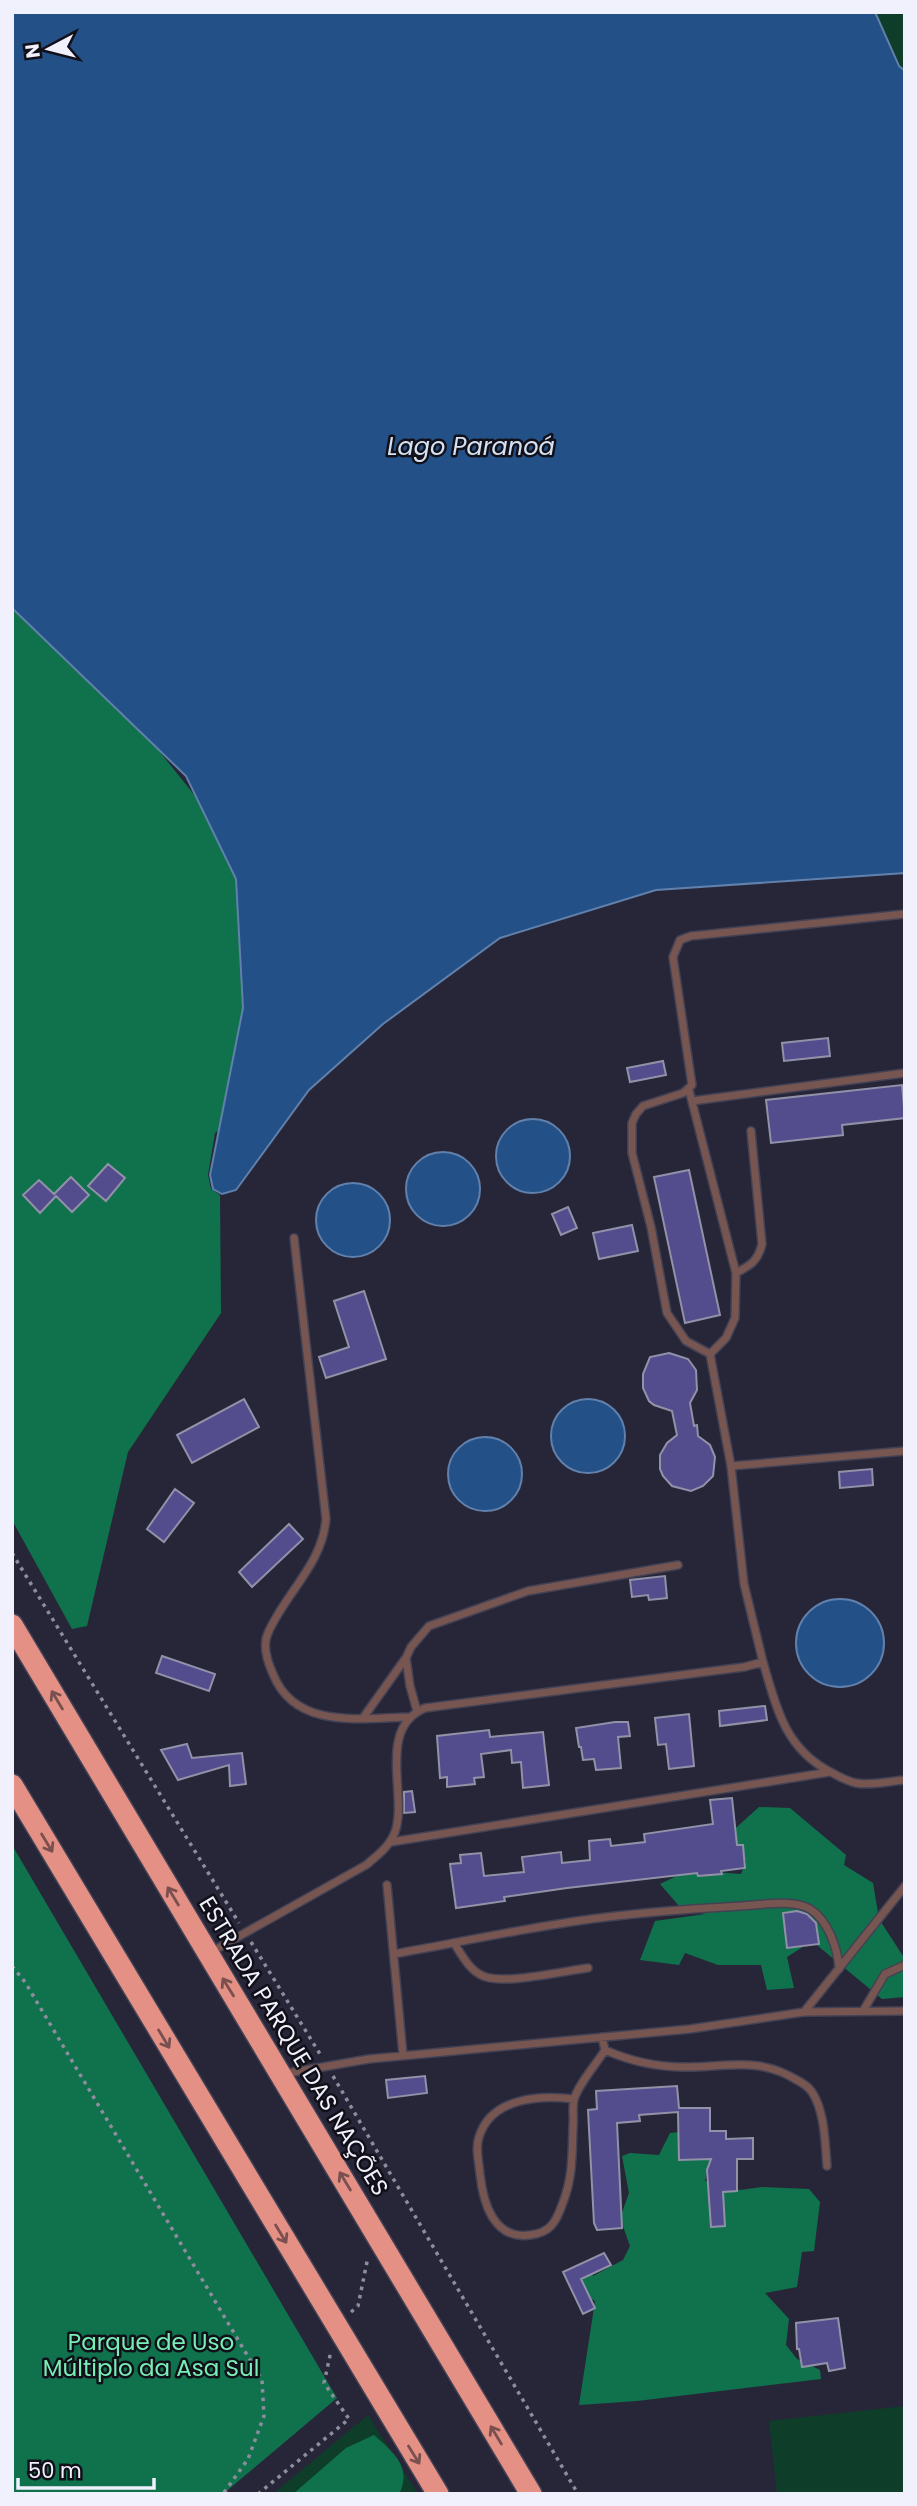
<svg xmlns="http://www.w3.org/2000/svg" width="917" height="2506" font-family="Poppins,sans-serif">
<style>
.green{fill:#0e3e2a}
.forest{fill:#10724d}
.water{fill:#235087;stroke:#6180ab;stroke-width:2}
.building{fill:#534c8d;stroke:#9191a8;stroke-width:2}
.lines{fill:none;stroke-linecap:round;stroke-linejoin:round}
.lane-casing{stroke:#434255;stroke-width:10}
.highway-casing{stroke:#434255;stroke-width:24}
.path{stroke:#8d8d9d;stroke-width:3.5;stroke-dasharray:3.5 5;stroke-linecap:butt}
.lane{stroke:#775550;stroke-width:7}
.highway{stroke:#e49085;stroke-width:21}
.oneway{stroke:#7a504f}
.labels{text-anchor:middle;stroke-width:5;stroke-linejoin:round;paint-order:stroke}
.street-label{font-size:23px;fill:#f1f1fe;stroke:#111019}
.park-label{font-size:23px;fill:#78edb6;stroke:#111019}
.water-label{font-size:24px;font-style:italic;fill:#d5e2f3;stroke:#111019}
</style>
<rect width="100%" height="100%" fill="#272639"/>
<path class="green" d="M875,12h30v59l-6,-5z
M905,2406v88h-128l-8,-73z
M368,2415l50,79h-145z"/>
<path class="forest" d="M12,568l184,229 352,79 -333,257 -7,42 3,14 9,6 1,118 -93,139 -41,174 -15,3 -60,-109z
M759,1807l31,1 56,47 -2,10 29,18 6,36 24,37 2,41 -23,2 -70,-58 -25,16 7,31 -27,2 -6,-25h-43l-33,-12 -6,12 -39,-5 15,-39 50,-7 -26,-8 -19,-22 29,-14 52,4 5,-12 -18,-27z
M12,1845l325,553 -114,96h-211z
M698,2130l15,20 -8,31 35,9 22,-3 47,2 11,13 -6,49 -12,1 -5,35 -32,6 24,26 -3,26 11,14 23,11 1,9 -184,22 -58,4 16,-104 -24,-14 18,-20 4,9 30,-16 7,-14 -10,-28 9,-25 -7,-37 8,-3 29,2 11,-22z
M374,2435c18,16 39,32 25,59h-106l53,-46z"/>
<path class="water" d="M12,12h863l24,54 6,5v802l-249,17 -156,48 -117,86 -74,66 -73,100 -14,4 -9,-5 -3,-14 33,-167 -7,-129 -50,-103 -174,-168z
M496 1156a37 37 0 1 1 74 0a37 37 0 1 1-74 0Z
M406 1189a37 37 0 1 1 74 0a37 37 0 1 1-74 0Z
M316 1220a37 37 0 1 1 74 0a37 37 0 1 1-74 0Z
M551 1436a37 37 0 1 1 74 0a37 37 0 1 1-74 0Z
M448 1474a37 37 0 1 1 74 0a37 37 0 1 1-74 0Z
M796 1643a44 44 0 1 1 88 0a44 44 0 1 1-88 0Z"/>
<path class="building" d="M828,1038l2,18 -46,5 -2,-18z
M663,1061l3,14 -36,7 -3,-14z
M902,1085l3,33 -63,7 1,10 -72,8 -5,-43z
M108,1164l17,14 -19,23 -18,-15z
M689,1170l31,145 -35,8 -31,-146z
M71,1177l18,18 -17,17 -16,-16 -16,17 -17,-18 16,-15 15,14z
M568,1207l9,21 -16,7 -9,-21z
M632,1225l6,26 -39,8 -6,-26z
M364,1291l22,68 -60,19 -7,-21 30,-10 -15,-46z
M669,1353l19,6 8,11 1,20 -7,13 4,23 3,-1 1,11 12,9 5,12 -2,19 -10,10 -12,5 -19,-5 -9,-10 -3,-7v-14l7,-12 10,-8 -5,-24 -18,-6 -5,-4 -6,-13v-14l7,-17z
M244,1399l15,28 -67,36 -15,-28z
M872,1469l1,16 -33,3 -1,-16z
M175,1489l19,14 -30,39 -17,-13z
M289,1524l14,15 -51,48 -13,-15z
M665,1576l2,22 -18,2 -1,-5 -16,2 -2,-17z
M162,1656l53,18 -6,17 -53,-18z
M765,1706l2,14 -47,6 -1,-15z
M689,1714l5,52 -25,3 -3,-25 -8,1 -3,-27z
M615,1722h13l2,14 -12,1 3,31 -25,2 -2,-11 -11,1 -2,-13h-2l-3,-19z
M489,1730l1,7 53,-5 6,53 -26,3 -2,-26 -9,1 -1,-13 -30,4 3,23 -10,1 1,6 -28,3v-10l-7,1 -3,-42z
M187,1744l5,14 50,-5 4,31 -16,2 -1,-21 -51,15 -17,-30z
M412,1791l3,21 -11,1v-21z
M732,1798l5,47h6l2,23 -24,3 1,3 -24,2 -1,-3 -130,15 -63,9 1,4 -49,7 -6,-44 11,-1 -1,-8 21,-2 3,23 40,-4 -2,-15 39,-5 1,11 28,-3 -1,-19 21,-2 1,7 34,-4 -1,-8 69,-10 -3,-24z
M797,1911l10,3 9,9 3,21 -32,4 -4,-35z
M425,2076l2,17 -39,5 -2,-18z
M677,2086l2,22h31v23h16v8l27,-1v21h-16v32l-14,1 2,34 -14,1 -4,-57 4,-11 -32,1 -1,-48 -39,3 1,6 -23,2 5,105 -25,2 -3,-7 -6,-113 9,-1 -1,-18z
M604,2253l7,12 -30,14 14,29 -12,6 -20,-42z
M838,2318l7,50 -16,3 -2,-8 -25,4 -3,-18h-2l-1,-26z"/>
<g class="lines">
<g class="lane-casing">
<path id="lane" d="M689,1090l47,183 -1,45 -9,20 -16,16
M692,1101l213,-28
M294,1238l32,281c-4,46 -40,73 -58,114 -6,13 -1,28 5,41 22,56 88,44 137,43
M736,1273c15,-8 22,-12 26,-29l-11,-113
M731,1466l174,-15
M763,1662c13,44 21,84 64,108 9,5 19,11 29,13 15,3 34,-2 49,-3
M417,1711l-7,-25 -4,-28 5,-11 18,-21 99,-35 150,-26
M363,1718l42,-59
M391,1842l439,-70
M387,1885l16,170
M454,1943c8,12 15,27 29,33 21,9 80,-5 105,-8
M211,1952l155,-87c12,-10 23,-18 29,-33 13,-36 -19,-104 30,-124l319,-41 19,-5 -19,-78 -13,-118 -21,-112 -24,-13 -19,-28 -16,-86 -19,-74v-30l4,-9 7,-8 40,-13 9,-8 -19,-128 7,-17 11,-4 214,-22
M394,1954c61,-11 122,-24 183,-33 54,-8 110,-12 164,-15 21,-1 50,-7 69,3 18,11 28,40 29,60
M863,2011l22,-37 20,-9
M804,2012l101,-126
M602,2037l3,13c25,11 52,17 79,17 41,1 73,-11 111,12 6,3 13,7 17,13 13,20 13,51 15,74
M282,2074l87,-15 321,-30 114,-17 101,-1
M574,2099c-33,-4 -83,-2 -95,38 -4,11 0,25 1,37 3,28 13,66 50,61 20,-2 26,-13 32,-30 11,-27 10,-49 11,-78 1,-9 -1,-19 1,-27 3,-14 23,-37 31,-50"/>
</g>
<g class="highway-casing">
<path id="highway" d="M12,1625l519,869
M12,1785l426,709"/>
</g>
<path class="path" d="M12,1553l227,370
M251,1942l69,112
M12,1966l13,16 237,398 2,36 -16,43 -25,35
M333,2076l245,418
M351,2312l7,-6 10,-49
M258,2494l91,-75 -25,-36 7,-32"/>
<use href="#lane" class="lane"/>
<use href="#highway" class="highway"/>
</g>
<defs><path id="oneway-shaft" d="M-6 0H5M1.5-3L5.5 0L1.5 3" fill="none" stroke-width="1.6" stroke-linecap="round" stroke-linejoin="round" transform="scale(1.75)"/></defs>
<g class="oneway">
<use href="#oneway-shaft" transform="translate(57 1700) rotate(-121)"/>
<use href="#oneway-shaft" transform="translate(47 1843) rotate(59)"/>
<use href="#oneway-shaft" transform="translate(173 1896) rotate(-121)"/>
<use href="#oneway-shaft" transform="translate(228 1987) rotate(-122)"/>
<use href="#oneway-shaft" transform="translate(164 2039) rotate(59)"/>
<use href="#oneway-shaft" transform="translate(345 2181) rotate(-121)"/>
<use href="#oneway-shaft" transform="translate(281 2234) rotate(59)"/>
<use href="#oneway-shaft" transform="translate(496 2435) rotate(-121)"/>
<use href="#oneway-shaft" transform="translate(414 2455) rotate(58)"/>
</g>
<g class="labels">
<g class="street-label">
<text transform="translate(294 2046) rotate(59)" y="8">ESTRADA PARQUE DAS NAÇÕES</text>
</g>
<g class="park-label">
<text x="151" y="2350">Parque de Uso<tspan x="151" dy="26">Múltiplo da Asa Sul</tspan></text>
</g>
<g class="water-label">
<text x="471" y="455">Lago Paranoá</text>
</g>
</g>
<rect width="917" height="2506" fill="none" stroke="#f1f1fe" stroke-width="28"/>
<g transform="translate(49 49) rotate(263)" stroke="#111019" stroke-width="5" paint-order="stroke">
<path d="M0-5L12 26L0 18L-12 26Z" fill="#f1f1fe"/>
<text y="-10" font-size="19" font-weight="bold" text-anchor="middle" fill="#f1f1fe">N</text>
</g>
<path d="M18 2478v10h136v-10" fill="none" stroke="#f1f1fe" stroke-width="3.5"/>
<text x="28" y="2478" font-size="21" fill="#f1f1fe" stroke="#111019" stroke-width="5" paint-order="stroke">50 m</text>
</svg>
